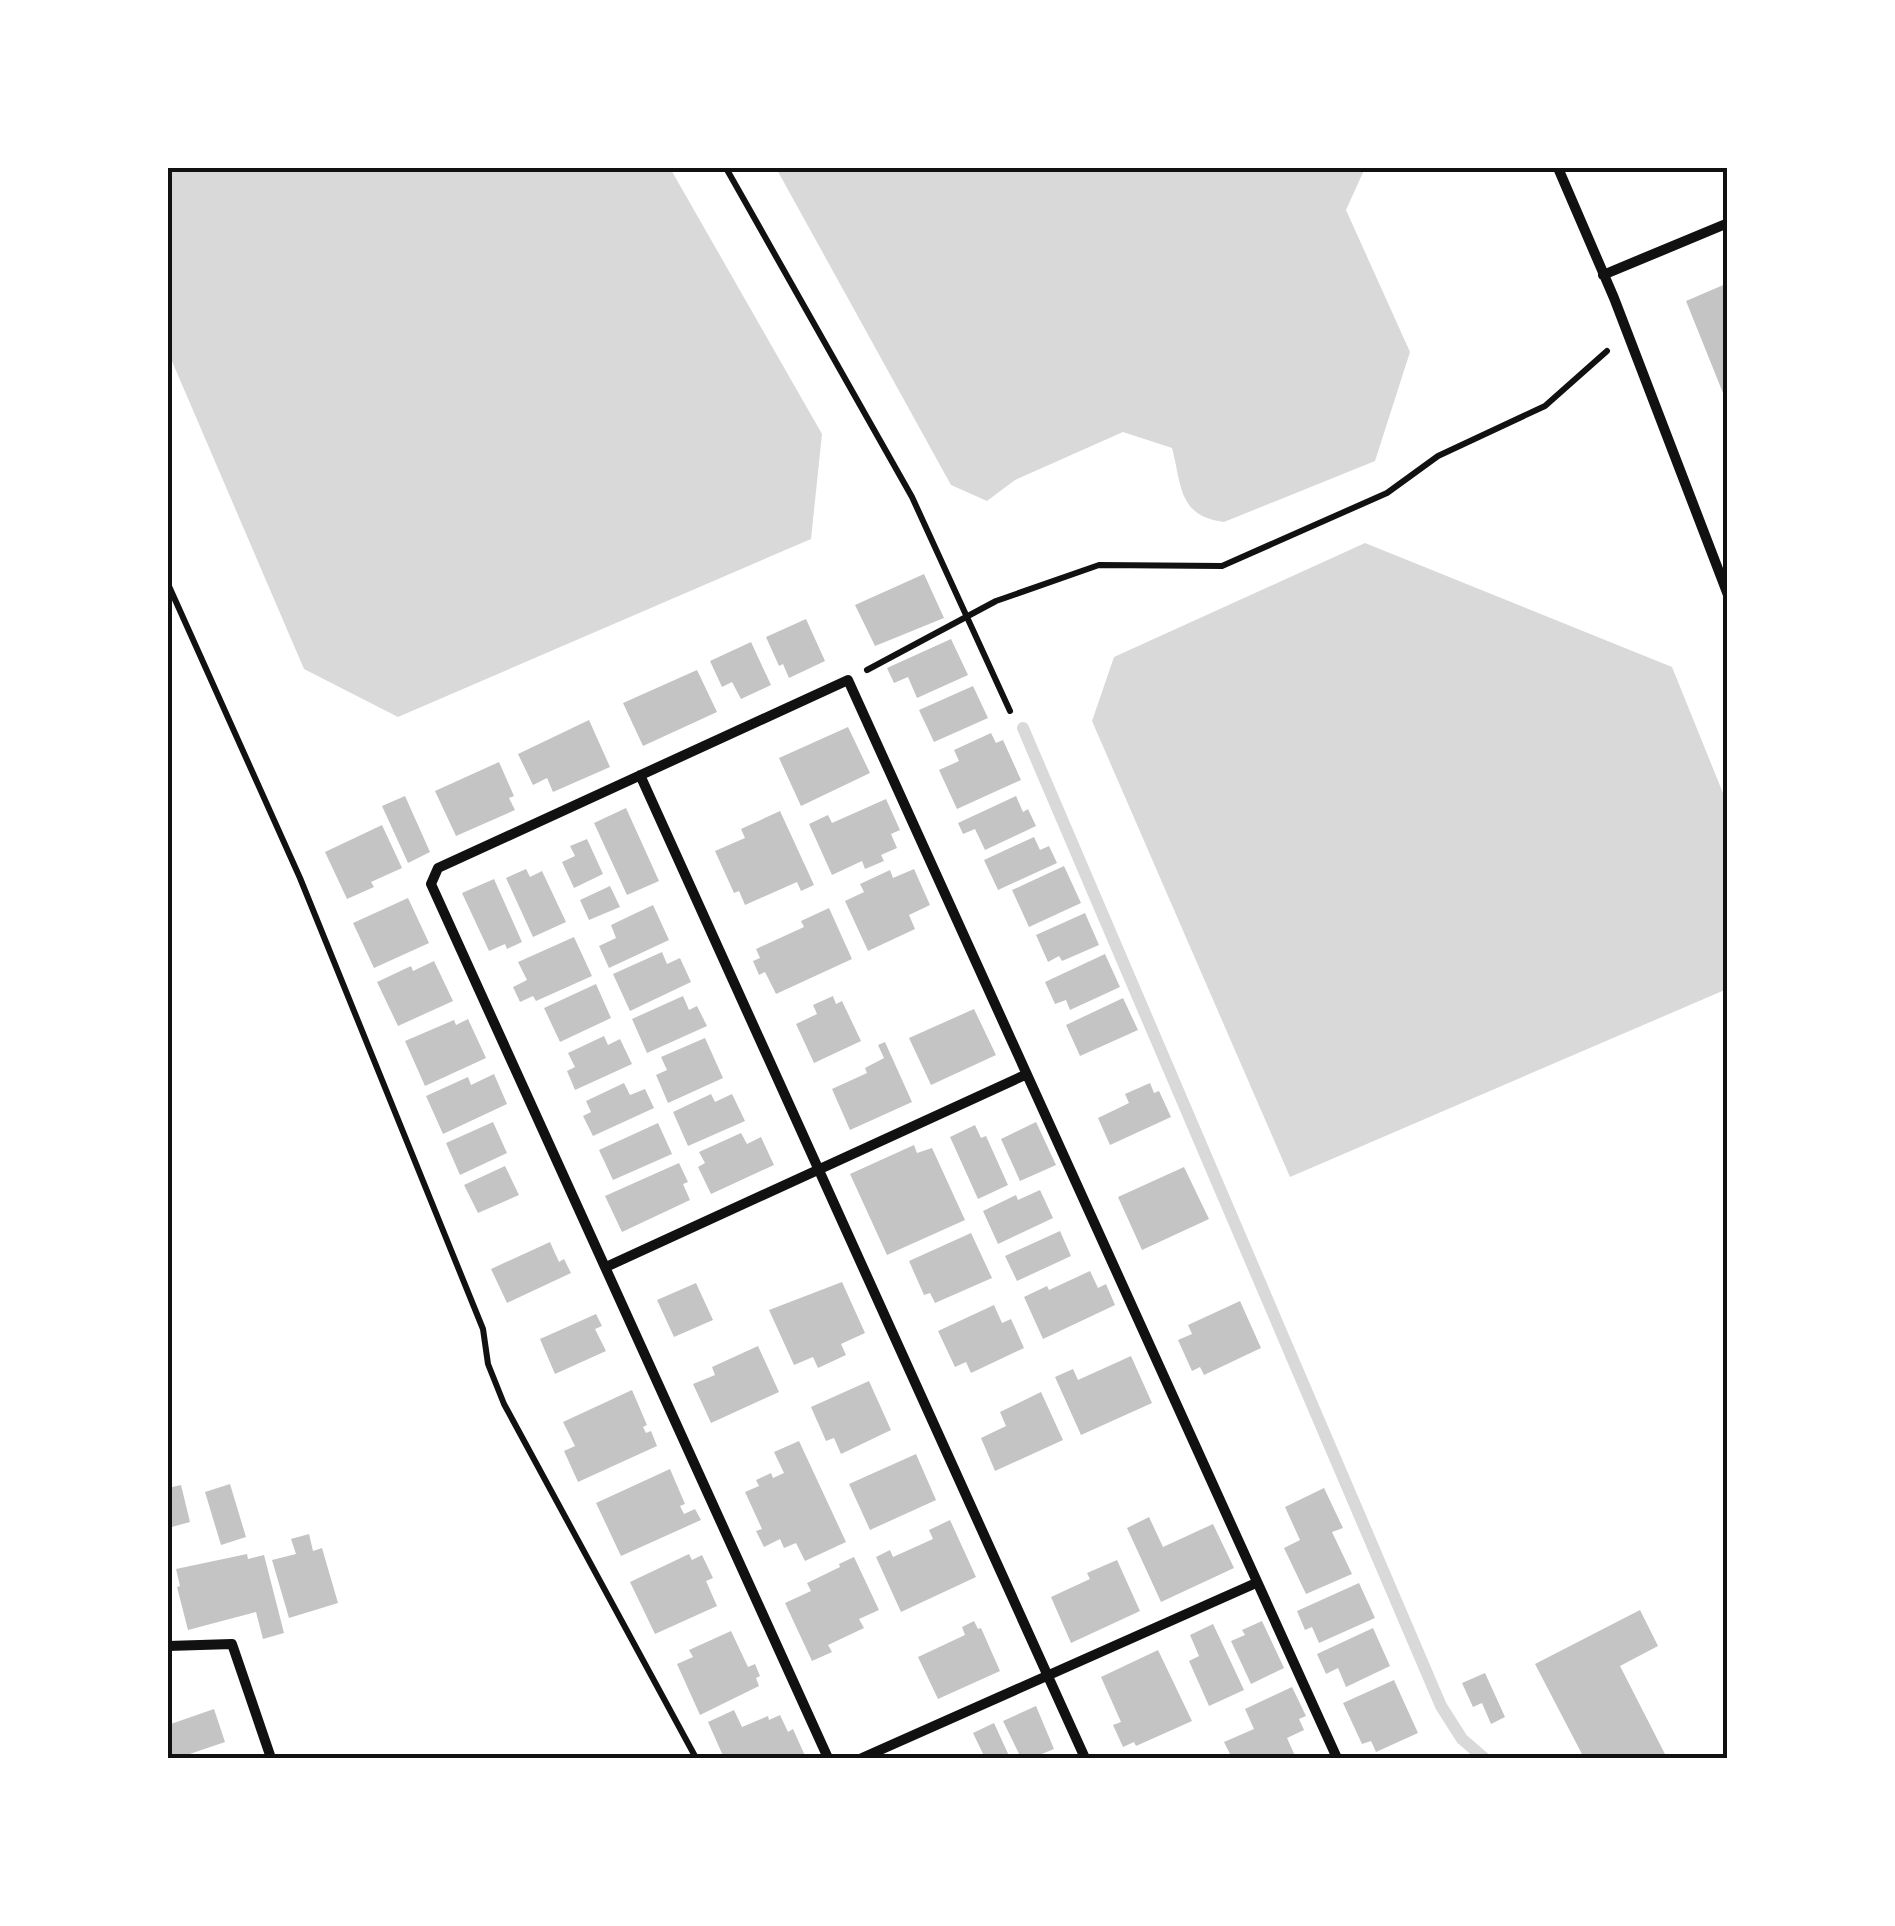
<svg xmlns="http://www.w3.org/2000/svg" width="1895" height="1926" font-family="Signika,sans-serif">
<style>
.water{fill:#d9d9d9}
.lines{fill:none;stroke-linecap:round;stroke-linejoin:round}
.stream{stroke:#d9d9d9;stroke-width:12}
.building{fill:#c4c4c4}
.path{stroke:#111;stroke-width:6}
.minor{stroke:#111;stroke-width:10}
.neatline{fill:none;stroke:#111;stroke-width:4}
</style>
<rect width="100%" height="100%" fill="#fff"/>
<path class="water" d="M168,168h502l152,266 -11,105 -413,178 -94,-48 -136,-317z
M776,168h589l-19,42 64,142 -35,109 -151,61c-46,-6 -42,-36 -52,-74l-49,-16 -108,48 -28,21 -36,-16z
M1365,543l307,124 55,136v186l-437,188 -198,-456 22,-64z"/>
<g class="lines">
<path class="stream" d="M1023,728l418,978 21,33 22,19"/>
</g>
<path class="building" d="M1728,283v120h-1l-41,-102z
M924,574l20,44 -69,28 -20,-41z
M806,619l19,42 -36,17 -6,-14 -4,2 -13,-29z
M951,639l17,36 -51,23 -9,-21 -14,6 -7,-15z
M751,642l20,43 -30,14 -9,-17 -10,5 -12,-26z
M697,670l20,42 -74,34 -20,-43z
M973,686l15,32 -54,24 -15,-32z
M589,720l21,47 -57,25 -6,-14 -14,7 -15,-31z
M848,727l22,46 -69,33 -22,-48z
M991,733l5,10 7,-3 18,40 -64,29 -18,-39 20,-9 -5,-11z
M499,762l15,34 -5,2 6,12 -59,26 -21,-45z
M405,796l25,56 -22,11 -26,-57z
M1016,796l7,16 5,-3 8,17 -51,24 -10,-21 -12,5 -5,-11z
M886,799l14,31 -9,4 6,14 -16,7 3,6 -19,8 -3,-8 -30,14 -23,-51 19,-9 4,8z
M626,808l33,73 -32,14 -33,-72z
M780,811l34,74 -13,6 -4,-9 -52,23 -6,-14 -5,2 -19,-42 30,-13 -4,-9z
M382,825l20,43 -31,14 3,5 -27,12 -22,-47z
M1034,837l6,13 9,-4 8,17 -59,27 -14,-30z
M587,839l16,35 -29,14 -12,-26 13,-6 -5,-10z
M1064,866l17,37 -52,24 -17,-37z
M526,869l4,8 12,-6 24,51 -33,15 -27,-59z
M914,869l16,36 -21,10 6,14 -47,22 -23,-50 19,-9 -4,-8 30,-14 3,8z
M494,879l28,63 -15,7 -2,-5 -16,7 -27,-58z
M610,886l10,21 -31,13 -9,-20z
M408,898l21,45 -55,25 -21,-45z
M653,905l16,35 -60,28 -10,-22 17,-8 -5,-13z
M829,908l23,51 -76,35 -11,-22 -6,3 -6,-14 7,-3 -4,-9 48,-22 -3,-6z
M1085,913l14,32 -37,16 -3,-5 -11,6 -12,-27z
M574,937l18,39 -56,25 -3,-5 -13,6 -7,-15 14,-7 -9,-18z
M662,952l5,12 13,-6 11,24 -61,29 -17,-37z
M1105,954l15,33 -50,23 -4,-10 -11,4 -10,-22z
M434,961l19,40 -55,25 -21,-44 34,-16 2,5z
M596,984l15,34 -51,24 -16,-34z
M683,996l6,14 8,-4 10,20 -60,27 -15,-34z
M833,996l3,8 6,-3 19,40 -47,22 -18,-39 21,-10 -4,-9z
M1123,998l15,32 -58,26 -14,-31z
M974,1009l22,46 -65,30 -22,-47z
M468,1019l18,39 -61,28 -20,-45 49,-21 2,5z
M604,1036l4,9 12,-6 12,25 -57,26 -8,-19 8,-4 -7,-14z
M705,1038l18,40 -55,25 -12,-28 11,-5 -6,-13z
M885,1042l27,60 -62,28 -18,-41 35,-16 -2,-5 19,-10 -6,-13z
M494,1074l13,30 -64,30 -17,-38 42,-19 3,8z
M624,1083l6,12 15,-6 9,19 -61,28 -10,-20 8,-4 -5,-11z
M1150,1083l4,10 5,-2 12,26 -61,28 -12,-27 31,-15 -4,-9z
M711,1094l4,8 17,-8 13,27 -57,25 -15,-34z
M493,1122l14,31 -47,22 -14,-32z
M1036,1122l20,43 -36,16 -19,-42z
M658,1123l14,31 -59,26 -14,-30z
M975,1125l6,13 5,-2 22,49 -30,14 -28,-62z
M741,1133l6,11 14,-7 13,28 -63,29 -13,-27 7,-4 -6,-11z
M914,1145l3,8 15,-5 33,72 -78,35 -37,-81z
M679,1163l9,19 -5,2 7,16 -68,32 -17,-36z
M505,1166l14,29 -41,18 -14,-28z
M1184,1167l25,52 -67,31 -24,-53z
M1040,1190l13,28 -55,26 -15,-33 33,-16 2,5z
M1060,1231l11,25 -54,25 -12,-25z
M971,1233l21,45 -57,25 -5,-10 -6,2 -15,-34z
M550,1242l9,20 5,-3 7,14 -64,30 -16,-34z
M1090,1271l8,17 8,-4 9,21 -72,34 -19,-42 23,-11 2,4z
M842,1282l23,51 -24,11 5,11 -28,13 -5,-11 -19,8 -25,-55z
M696,1283l17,37 -39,17 -17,-37z
M1240,1301l21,47 -57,27 -4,-8 -8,4 -14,-31 14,-6 -4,-9z
M994,1305l8,18 9,-4 13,29 -53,25 -5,-11 -11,5 -17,-36z
M596,1314l6,12 -7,3 11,22 -51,23 -15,-35z
M758,1346l21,46 -68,31 -18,-39 22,-9 -3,-8z
M1131,1356l21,47 -71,32 -26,-58 18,-8 5,11z
M869,1381l22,49 -50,24 -7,-16 -8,3 -15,-34z
M632,1390l15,35 -4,2 3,6 5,-2 6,15 -79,36 -14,-31 11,-5 -12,-24z
M1041,1392l22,48 -68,31 -14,-33 25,-12 -6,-14z
M799,1441l47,101 -41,19 -9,-18 -12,5 -4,-9 -16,8 -8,-16 6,-2 -17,-37 14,-6 -3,-6 15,-7 2,5 11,-5 -10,-21z
M916,1454l20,46 -66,30 -21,-46z
M670,1469l15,35 -5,2 4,8 11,-5 6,11 -80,36 -25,-53z
M230,1484l16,53 -25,8 -16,-53z
M181,1485l9,37 -22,6v-40z
M1324,1488l19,40 -11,4 20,42 -46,20 -22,-46 16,-8 -15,-33z
M1149,1517l14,30 50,-23 21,44 -73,34 -34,-74z
M950,1520l26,57 -75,35 -25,-55 14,-7 3,7 40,-18 -4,-9z
M309,1534l4,17 9,-3 16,55 -49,15 -17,-58 24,-6 -5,-15z
M247,1554l1,5 16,-4 20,78 -21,6 -7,-27 -68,18 -11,-43 3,-1 -4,-17z
M689,1554l3,6 10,-5 11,23 -7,3 11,25 -62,28 -25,-52z
M854,1557l25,53 -20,9 5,9 -36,17 4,7 -20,9 -27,-58 26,-12 -4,-8 33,-16 -1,-3z
M1117,1560l23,51 -69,32 -20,-46 39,-18 -3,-6z
M1359,1583l16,35 -56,25 -7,-16 -7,3 -8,-19z
M1640,1610l18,36 -38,20 47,92h-83l-49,-94z
M974,1621l4,8 3,-1 19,43 -62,28 -20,-42 47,-22 -3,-8z
M1262,1621l22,47 -33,16 -20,-43 14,-6 -3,-5z
M1213,1624l31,66 -35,16 -20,-45 10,-5 -9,-21z
M1373,1628l17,38 -44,21 -8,-19 -12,6 -9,-20z
M731,1631l17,36 7,-3 5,12 -4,2 3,8 -59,29 -23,-51 16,-7 -4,-7z
M1158,1650l34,71 -56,25 -2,-4 -11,5 -10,-22 8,-3 -20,-45z
M1485,1673l20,44 -14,7 -9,-21 -9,4 -11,-24z
M1394,1680l24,53 -42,19 -5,-11 -9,3 -19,-41z
M1292,1687l14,29 -7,3 5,11 -17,8 9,20h-64l-8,-16 30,-13 -9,-20z
M1036,1706l18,43 -22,9h-11l-18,-37z
M214,1709l11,33 -47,16h-10v-33z
M734,1710l8,17 26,-11 1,4 11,-5 8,17 5,-3 13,29h-82l-16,-36z
M994,1723l16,35h-25l-12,-25z"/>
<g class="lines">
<path class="path" d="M726,168l186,329 98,214
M168,584l132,294 183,451 5,35 16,40 192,354
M867,670l129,-69 103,-36 123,1 165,-73 51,-37 107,-50 62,-55"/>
<path class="minor" d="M1558,168l56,130 114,297
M1603,275l125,-52
M640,775l445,983
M606,1267l419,-192
M168,1646l64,-2 39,114
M828,1758l-397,-874 7,-16 410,-188 489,1078
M862,1758l394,-175"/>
</g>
<rect width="1895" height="1926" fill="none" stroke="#ffffff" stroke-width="340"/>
<rect x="170" y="170" width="1555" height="1586" class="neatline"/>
</svg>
